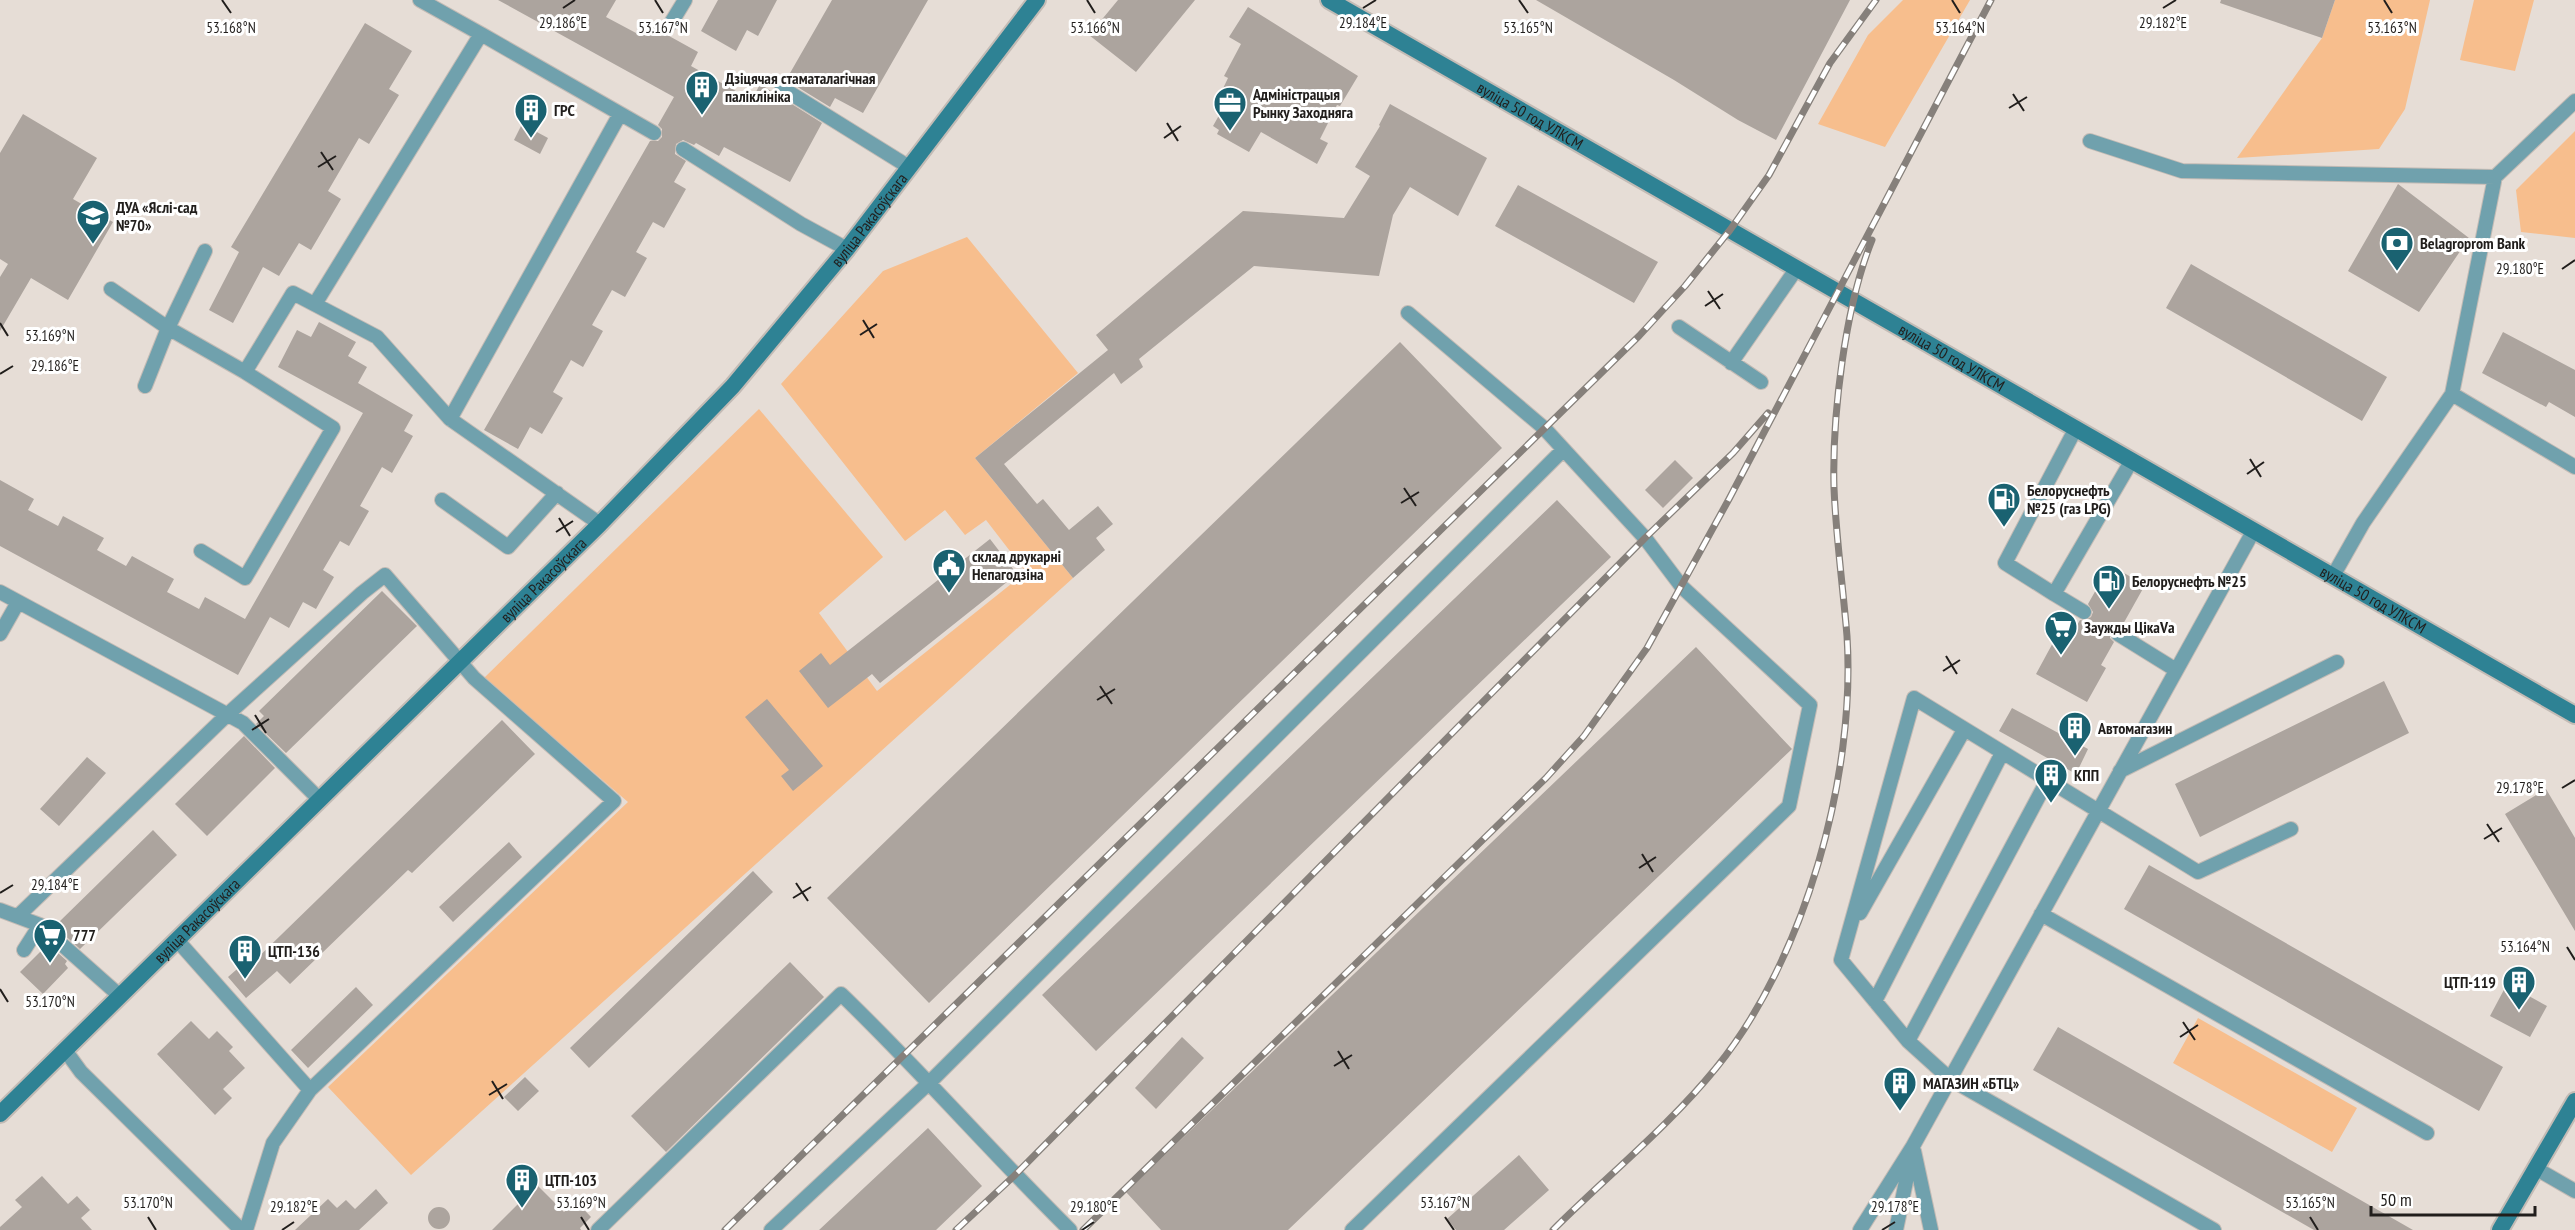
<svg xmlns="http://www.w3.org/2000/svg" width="2575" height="1230" font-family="'PT Sans Narrow',sans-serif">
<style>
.green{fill:#f7be8d}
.building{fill:#aca49e}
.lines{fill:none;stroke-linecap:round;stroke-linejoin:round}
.service-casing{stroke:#c3bbb5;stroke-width:16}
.secondary-casing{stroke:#c3bbb5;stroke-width:20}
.service{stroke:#70a1ad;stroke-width:14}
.secondary{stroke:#2e8294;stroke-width:16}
.rail-casing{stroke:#86807b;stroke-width:7}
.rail{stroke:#fff;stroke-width:4.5;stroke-dasharray:14;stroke-linecap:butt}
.ticks{fill:none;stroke:#211e1c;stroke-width:2}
.labels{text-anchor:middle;stroke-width:6;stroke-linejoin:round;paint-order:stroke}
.poi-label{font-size:16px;font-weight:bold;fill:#211e1c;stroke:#fff;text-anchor:start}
.street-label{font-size:16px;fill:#211e1c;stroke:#fff}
.ticks-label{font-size:15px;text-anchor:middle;fill:#211e1c;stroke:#fff;stroke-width:6;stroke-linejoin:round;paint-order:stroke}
</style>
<rect width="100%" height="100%" fill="#e6ddd6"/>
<path class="green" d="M1903,0h67l-85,147 -67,-23 50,-89z
M2335,0h95l-25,109 -26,40 -142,9 85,-120z
M2474,0h60l-19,71 -55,-11z
M2575,131v107l-54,-6 -5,-42z
M967,237l111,136 -103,85 98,120 -662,597 -83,-88 300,-285 -144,-124 275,-269 124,148 -64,56 58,78 149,-119 -40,-52 -21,15 -20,-25 -40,31 -124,-157 102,-113z
M2198,1018l159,90 -25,44 -159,-89z"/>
<path class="building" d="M498,0h118l-10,17 30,16 6,-12 56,31 -7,14 61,34 8,-16 62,39 -32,59 -66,-35 -5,9 -23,-13 -2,2 -11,-5 -7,4 -1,10 11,7 -12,21 12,7 -22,39 -11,-6 -17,30 11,6 -22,39 -13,-7 -20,35 11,6 -20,36 -12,-7 -18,32 10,6 -21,36 -12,-7 -12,22 -34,-19 166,-289h8l4,-4v-8l-4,-4 16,-28z
M718,0h59l-19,36 -11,-6 -11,21 -35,-20z
M832,0h96l-65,113 -28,-15 -5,9 -44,-27z
M1118,0h77l-59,72 -47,-37z
M1536,0h314l-74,140 -38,-20 -64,-40z
M2221,0h114l-13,38 -102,-35z
M1248,7l110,69 -18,30 -3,-1 -17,34 8,4 -11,21 -56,-32 -12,20 -32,-18 2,-4 -6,-4 13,-23 -8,-4 10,-21 -4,-2 17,-32 -12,-7z
M365,23l47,28 -23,38 10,6 -30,49 -10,-6 -31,53 13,8 -30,51 -12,-7 -20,33 -16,-9 -30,56 -24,-13 30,-58 -8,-5z
M1390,104l97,54 -29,58 -48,-29 -17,28 -14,61 -125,-10 -115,93 4,8 -22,17 -7,-11 -110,91 33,40 6,-5 26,31 29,-24 15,18 -17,14 9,12 -32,28 -98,-120 133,-108 -12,-15 147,-124 101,7 26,-42 -15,-9 25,-41 -1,-1z
M23,114l74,44 -24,41 40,23 -45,78 -37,-22 -31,53v-54l8,-13 -8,-5v-106z
M522,124l26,14 -8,16 -26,-14z
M2398,184l71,54 -50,74 -71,-41z
M1518,185l140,77 -24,41 -139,-77z
M2191,264l196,113 -25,44 -196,-113z
M319,322l37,20 -8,14 19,11 -9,16 55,32 -9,16 9,5 -21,37 -10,-6 -22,39 9,5 -20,35 -9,-5 -17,29 11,7 -18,32 -13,-7 -14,26 -19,-11 -32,58 -238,-129v-66l34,19 -6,11 30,16 5,-10 41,22 -7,12 29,16 6,-10 42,23 -7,13 32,17 6,-12 40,22 118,-206 -85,-46 19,-37 14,7z
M2503,332l72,38v47l-26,-15 -3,5 -64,-34z
M1400,342l102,106 -573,555 -102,-105z
M1675,460l18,18 -30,30 -18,-18z
M1557,500l54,57 -515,494 -54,-56z
M990,539l27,35 -137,109 -8,-9 -44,34 -29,-37 22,-18 9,12z
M2110,565l35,20 -23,41h-8l-4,4v8l4,4 -13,23 5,3 -19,34 -51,-28 19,-35 10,6 15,-25 4,1 7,-4 2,-5 -5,-8z
M382,591l35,35 -131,127 -30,-29 8,-8 -5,-5z
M1696,647l96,102 -504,481h-127l-35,-38z
M2384,681l25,52 -209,104 -25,-53z
M767,699l56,67 -30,25 -12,-15 8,-6 -44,-53z
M2012,708l76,41 -12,25 -77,-43z
M502,720l33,34 -123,119 -4,-3 -118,114 -13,-13 -31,27 -18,-21 16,-14 4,4z
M244,736l31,32 -68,68 -32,-32z
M87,757l19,16 -47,53 -19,-17z
M2546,789l29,49v93l-70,-117z
M153,830l24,25 -97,94 -20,-18 4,-4 -5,-5z
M509,842l13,15 -69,65 -14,-15z
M2149,865l354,202 -24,44 -355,-202z
M753,871l20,21 -184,176 -19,-20z
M48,944l19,17 -2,3 3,4 -25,26 -23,-22z
M790,962l34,35 -158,155 -35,-36z
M2507,984l40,22 -17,31 -40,-21z
M356,987l17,18 -65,63 -17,-18z
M191,1021l18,18 8,-8 16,16 -4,4 16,17 -22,21 9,9 -17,17 -58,-61z
M2058,1027l355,203h-99l-281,-160z
M1182,1037l22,21 -48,51 -21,-21z
M525,1077l14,14 -21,20 -14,-14z
M928,1128l54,58 -46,44h-117z
M1519,1155l30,35 -45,40h-48l-9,-11z
M527,1175l37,37 12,-11 15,16 -11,11 1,2h-89l30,-30 -10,-11z
M42,1176l26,28 9,-8 13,14 -9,8 11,12h-92v-3l22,-20 -7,-7z
M376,1189l12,14 -29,27h-64l33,-31 9,9 9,-8 9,9z
M428 1218a11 11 0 1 1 22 0a11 11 0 1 1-22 0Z"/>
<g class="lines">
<g class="service-casing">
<path id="service" d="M420,0l61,34
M671,23l14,-23
M782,88l127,79
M2090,141l92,30 313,6 80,-76
M683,149l118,75 46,25
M205,251l-37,77 77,44
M111,289l57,39 -23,58
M315,304l166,-270 173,99
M1679,327l82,55
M1731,363l66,-95
M2452,394l123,73
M442,500l66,47 49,-54
M600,524l-150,-105 170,-305
M201,551l44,27 88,-150 -88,-56 48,-79 84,44 73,82
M2333,576l30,-53 89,-129 43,-217
M0,592l243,131 76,76
M2054,594l-49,-31 71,-135
M2084,612l-30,-18 78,-134
M0,634l17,-30
M2118,634l58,36
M2120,771l217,-109
M0,910l40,15 80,71
M1860,913l104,-183
M2041,914l386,219
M18,916l210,-202 134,-121 23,-18 89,103 140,123 -304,289 -37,53 -27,87
M177,940l133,150
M24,950l16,-25
M1875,1001l127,-248
M1908,1041l139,-260
M65,1050l16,22 160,158
M1914,1151l17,79
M2535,1168l40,23
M598,1230l243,-236c79,76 151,159 229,236
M771,1230l159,-148 633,-632
M1352,1230l437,-424 21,-101 -128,-118 -37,-49 -101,-110 -136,-115
M1860,1230l53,-84 341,-616
M1896,1230l15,-73
M2214,1230l-264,-151 -42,-38 -67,-81 73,-262 284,174 93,-43"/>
</g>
<g class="secondary-casing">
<g id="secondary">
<path id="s1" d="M1329,0l1246,715"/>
<path id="s2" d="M0,1114l600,-590 133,-138 114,-137 190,-249"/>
<path d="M2500,1230l75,-129"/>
</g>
</g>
<use href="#service" class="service"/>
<use href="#secondary" class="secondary"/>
<g class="rail-casing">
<path id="rail" d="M725,1230l914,-894 46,-50 45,-56 39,-55 61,-112 46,-63
M956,1230l58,-54 631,-638 88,-85 35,-40
M1083,1230l463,-452 38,-42 63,-88 82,-149 262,-499
M1553,1230c54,-54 115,-103 163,-162 89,-109 140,-293 131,-432 -4,-49 -11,-99 -13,-148 -2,-73 11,-181 38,-248"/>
</g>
<use href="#rail" class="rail"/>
</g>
<path class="ticks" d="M222,0l9,13M655,0l8,13M1087,0l8,13M1519,0l9,13M1952,0l8,13M2384,0l8,13M563,8l12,-8M1363,8l13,-8M2163,8l13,-8M2013,94l11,17M2009,108l18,-11M1167,123l11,18M1164,138l17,-12M321,152l12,18M318,167l18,-11M2562,269l13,-9M1708,291l12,18M1705,306l18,-12M863,320l11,18M0,323l8,13M860,335l17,-11M0,374l13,-8M2250,459l11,18M2247,474l17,-12M1404,488l12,18M1401,503l18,-11M559,518l11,18M556,532l17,-11M1946,656l11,18M1943,671l17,-11M1100,686l12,18M1097,700l18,-11M255,715l11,18M252,730l17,-11M2562,788l13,-8M2487,824l12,18M2484,839l18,-11M1642,854l11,18M1639,868l17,-11M796,883l12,18M0,893l13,-8M793,898l18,-11M2567,947l8,13M0,989l8,13M2183,1022l12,18M2180,1037l18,-12M1338,1051l11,18M1334,1066l18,-11M492,1081l11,18M489,1095l18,-11M148,1217l8,13M581,1217l8,13M1445,1217l9,13M2310,1217l8,13M282,1230l12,-8M1082,1230l12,-8M1882,1230l13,-8"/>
<defs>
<g id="building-pin" transform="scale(1.725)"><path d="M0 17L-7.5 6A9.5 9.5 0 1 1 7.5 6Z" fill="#1a6271" stroke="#fff"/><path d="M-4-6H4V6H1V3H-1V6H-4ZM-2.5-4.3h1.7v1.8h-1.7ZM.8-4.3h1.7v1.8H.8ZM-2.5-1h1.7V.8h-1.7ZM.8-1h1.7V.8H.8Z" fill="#fff"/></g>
<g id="office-pin" transform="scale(1.725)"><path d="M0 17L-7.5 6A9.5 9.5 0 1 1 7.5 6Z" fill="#1a6271" stroke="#fff"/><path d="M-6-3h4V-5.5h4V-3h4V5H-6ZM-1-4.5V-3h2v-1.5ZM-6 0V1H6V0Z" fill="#fff"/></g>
<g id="school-pin" transform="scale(1.725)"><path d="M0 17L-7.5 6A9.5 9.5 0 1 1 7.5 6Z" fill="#1a6271" stroke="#fff"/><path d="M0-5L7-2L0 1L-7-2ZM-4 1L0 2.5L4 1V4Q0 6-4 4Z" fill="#fff"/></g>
<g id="bank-pin" transform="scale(1.725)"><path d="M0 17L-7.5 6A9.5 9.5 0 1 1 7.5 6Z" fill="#1a6271" stroke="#fff"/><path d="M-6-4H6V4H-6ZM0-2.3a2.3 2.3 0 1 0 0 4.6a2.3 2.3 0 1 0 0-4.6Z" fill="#fff"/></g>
<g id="fuel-pin" transform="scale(1.725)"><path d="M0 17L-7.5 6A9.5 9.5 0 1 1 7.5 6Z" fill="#1a6271" stroke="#fff"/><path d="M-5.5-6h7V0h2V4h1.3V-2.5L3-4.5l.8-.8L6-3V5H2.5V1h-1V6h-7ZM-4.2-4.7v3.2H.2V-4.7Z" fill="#fff"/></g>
<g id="civic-pin" transform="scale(1.725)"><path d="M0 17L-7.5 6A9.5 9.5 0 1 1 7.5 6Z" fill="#1a6271" stroke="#fff"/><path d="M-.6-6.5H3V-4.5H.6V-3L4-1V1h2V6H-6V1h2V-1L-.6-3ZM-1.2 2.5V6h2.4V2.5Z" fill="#fff"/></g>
<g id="supermarket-pin" transform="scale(1.725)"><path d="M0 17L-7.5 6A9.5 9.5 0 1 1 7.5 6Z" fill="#1a6271" stroke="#fff"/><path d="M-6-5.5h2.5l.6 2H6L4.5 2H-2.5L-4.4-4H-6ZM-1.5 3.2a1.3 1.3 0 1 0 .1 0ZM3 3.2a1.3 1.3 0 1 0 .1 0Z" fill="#fff"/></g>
</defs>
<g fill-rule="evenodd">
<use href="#building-pin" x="702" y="87"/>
<use href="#office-pin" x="1230" y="103"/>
<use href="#building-pin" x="531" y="110"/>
<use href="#school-pin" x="93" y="216"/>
<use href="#bank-pin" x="2397" y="243"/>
<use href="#fuel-pin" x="2004" y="499"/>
<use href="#civic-pin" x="949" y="565"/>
<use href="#fuel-pin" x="2109" y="581"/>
<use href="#supermarket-pin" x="2061" y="627"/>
<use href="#building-pin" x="2075" y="728"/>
<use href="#building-pin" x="2051" y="775"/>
<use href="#supermarket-pin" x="50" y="935"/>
<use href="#building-pin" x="245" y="951"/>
<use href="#building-pin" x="2519" y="982"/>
<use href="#building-pin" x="1900" y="1083"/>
<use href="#building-pin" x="522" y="1180"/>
</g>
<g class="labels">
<g class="poi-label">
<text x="725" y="84">Дзіцячая стаматалагічная<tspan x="725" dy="18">паліклініка</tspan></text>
<text x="1253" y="100">Адміністрацыя<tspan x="1253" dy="18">Рынку Заходняга</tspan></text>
<text x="554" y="116">ГРС</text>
<text x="116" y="213">ДУА «Яслі-сад<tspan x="116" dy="18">№70»</tspan></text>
<text x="2420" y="249">Belagroprom Bank</text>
<text x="2027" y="496">Белоруснефть<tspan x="2027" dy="18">№25 (газ LPG)</tspan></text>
<text x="972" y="562">склад друкарні<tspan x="972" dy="18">Непагодзіна</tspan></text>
<text x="2132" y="587">Белоруснефть №25</text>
<text x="2084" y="633">Заужды ЦікаVа</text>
<text x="2098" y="734">Автомагазин</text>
<text x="2074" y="781">КПП</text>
<text x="73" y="941">777</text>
<text x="268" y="957">ЦТП-136</text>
<text x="2496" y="988" text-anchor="end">ЦТП-119</text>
<text x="1923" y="1089">МАГАЗИН «БТЦ»</text>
<text x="545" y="1186">ЦТП-103</text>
</g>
<g class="street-label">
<text dy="6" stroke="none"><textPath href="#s1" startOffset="232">вуліца 50 год УЛКСМ</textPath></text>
<text dy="6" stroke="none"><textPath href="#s2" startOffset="1248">вуліца Ракасоўскага</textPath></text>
<text dy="6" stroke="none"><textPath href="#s1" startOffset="718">вуліца 50 год УЛКСМ</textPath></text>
<text dy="6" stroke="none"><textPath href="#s2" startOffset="762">вуліца Ракасоўскага</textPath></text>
<text dy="6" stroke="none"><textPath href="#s1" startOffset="1204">вуліца 50 год УЛКСМ</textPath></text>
<text dy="6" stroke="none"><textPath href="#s2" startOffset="276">вуліца Ракасоўскага</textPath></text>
</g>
</g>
<g class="ticks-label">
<text x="563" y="28">29.186°E</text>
<text x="1363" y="28">29.184°E</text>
<text x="2163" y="28">29.182°E</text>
<text x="231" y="33">53.168°N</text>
<text x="663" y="33">53.167°N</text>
<text x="1095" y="33">53.166°N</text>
<text x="1528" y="33">53.165°N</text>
<text x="1960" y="33">53.164°N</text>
<text x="2392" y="33">53.163°N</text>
<text x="2520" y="274">29.180°E</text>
<text x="50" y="341">53.169°N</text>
<text x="55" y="371">29.186°E</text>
<text x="2520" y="793">29.178°E</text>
<text x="55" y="890">29.184°E</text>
<text x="2525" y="952">53.164°N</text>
<text x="50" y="1007">53.170°N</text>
<text x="148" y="1208">53.170°N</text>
<text x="581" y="1208">53.169°N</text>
<text x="1445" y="1208">53.167°N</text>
<text x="2310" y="1208">53.165°N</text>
<text x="294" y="1212">29.182°E</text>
<text x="1094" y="1212">29.180°E</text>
<text x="1895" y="1212">29.178°E</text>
</g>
<path d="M2371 1206v9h164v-9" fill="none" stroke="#211e1c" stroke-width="3"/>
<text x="2380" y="1206" font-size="18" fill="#211e1c" stroke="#ffffff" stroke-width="4.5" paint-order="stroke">50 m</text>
</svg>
